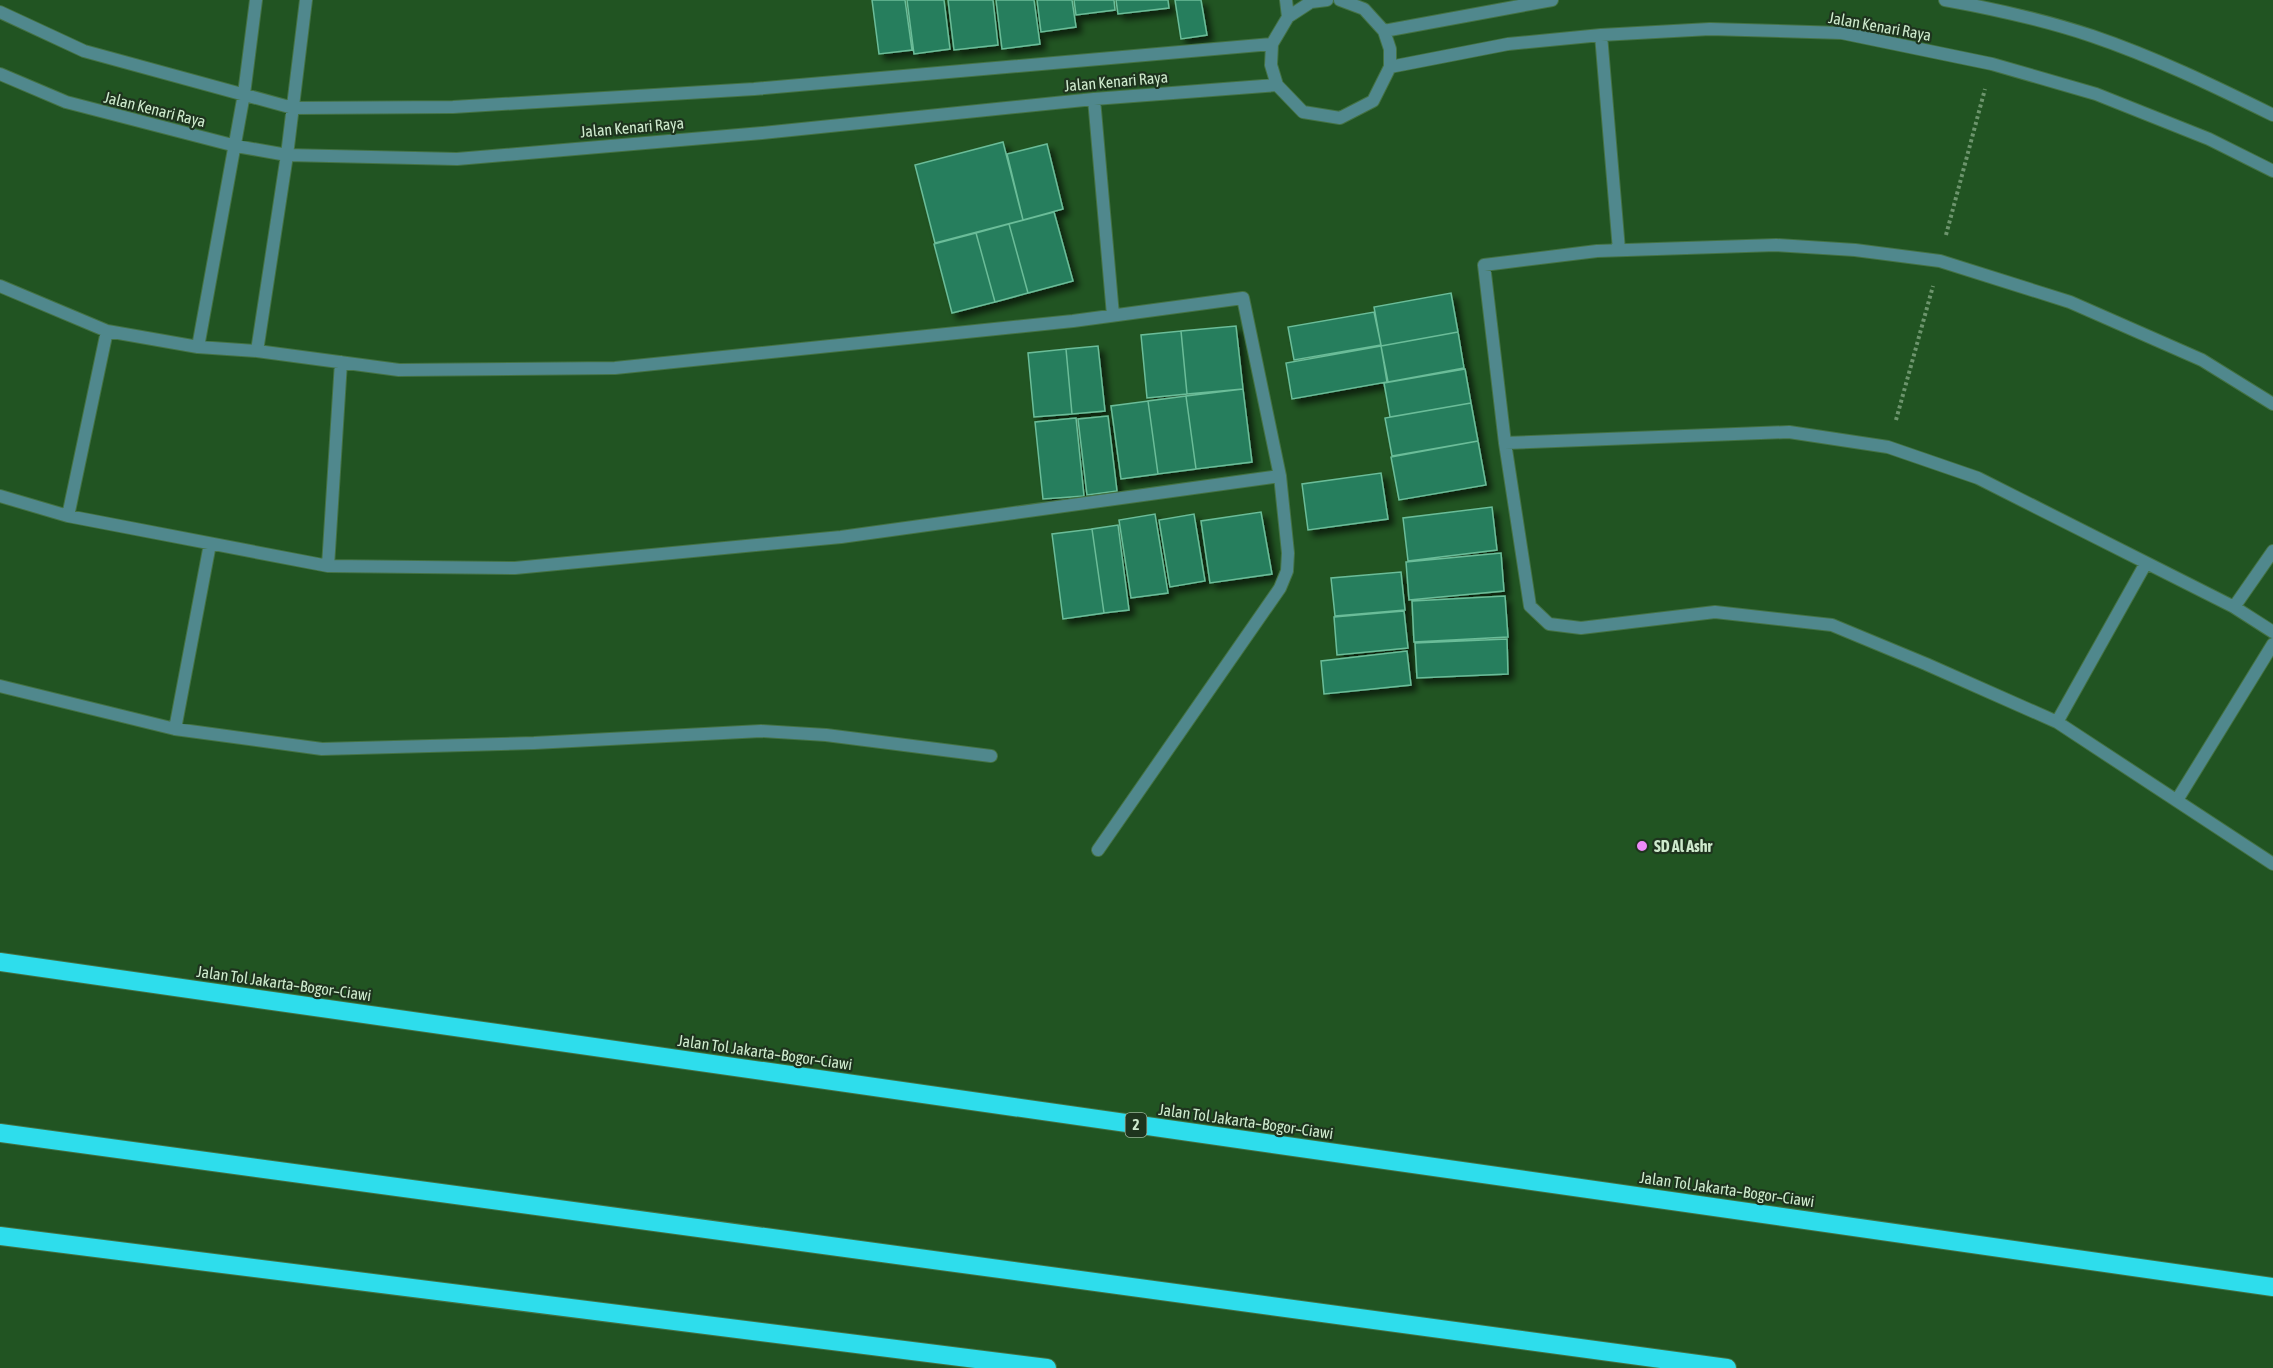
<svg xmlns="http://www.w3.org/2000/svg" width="2273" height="1368" font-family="'Asap Condensed',sans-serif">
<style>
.building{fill:#287e5d;stroke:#6bbd99;stroke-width:1.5;filter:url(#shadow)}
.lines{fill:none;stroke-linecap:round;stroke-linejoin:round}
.minor-casing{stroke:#447244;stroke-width:14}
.motorway-casing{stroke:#447244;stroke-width:20}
.path{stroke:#6d956d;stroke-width:4;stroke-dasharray:3 3;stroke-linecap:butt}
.minor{stroke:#50888d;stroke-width:12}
.motorway{stroke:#2eddec;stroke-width:18}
.poi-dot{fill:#ee8bf8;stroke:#1e341e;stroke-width:2}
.labels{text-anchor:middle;stroke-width:4.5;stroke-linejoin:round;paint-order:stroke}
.shield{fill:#1e341e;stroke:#99b398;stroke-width:1.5}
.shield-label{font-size:15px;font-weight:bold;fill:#ceeacd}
.street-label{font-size:16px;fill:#ceeacd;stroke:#1e341e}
.poi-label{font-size:16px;font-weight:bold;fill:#ceeacd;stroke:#1e341e;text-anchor:start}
</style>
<defs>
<filter id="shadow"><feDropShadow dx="5.5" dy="5.5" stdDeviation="3" flood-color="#0009"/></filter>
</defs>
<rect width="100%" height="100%" fill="#215422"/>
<path class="building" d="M872,0h33l7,50 -33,4z
M907,0h37l6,49 -36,5z
M948,0h45l5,45 -44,5z
M996,0h38l6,44 -38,5z
M1037,0h35l4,27 -35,5z
M1074,0h40l1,10 -39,5z
M1116,0h52l1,8 -51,6z
M1175,0h26l6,35 -26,4z
M1003,142l20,78 -88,23 -20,-78z
M1047,144l16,65 -40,11 -16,-66z
M1054,212l19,69 -45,12 -19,-69z
M1009,224l19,69 -33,9 -19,-69z
M976,233l19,69 -43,11 -18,-69z
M1451,293l7,39 -77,14 -7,-39z
M1374,312l7,33 -87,15 -6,-33z
M1236,326l7,63 -56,5 -6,-63z
M1181,331l6,63 -40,4 -6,-63z
M1458,332l6,36 -76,14 -7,-36z
M1098,346l7,65 -33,3 -6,-65z
M1381,346l6,36 -95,17 -6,-36z
M1066,349l6,65 -38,3 -6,-64z
M1465,369l6,34 -81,14 -6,-34z
M1243,389l9,73 -56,7 -10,-73z
M1186,396l10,73 -38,5 -10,-73z
M1148,401l10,73 -37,5 -10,-73z
M1471,403l7,38 -86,15 -7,-38z
M1108,416l9,75 -30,4 -9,-76z
M1076,418l8,78 -41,3 -8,-77z
M1478,441l8,44 -87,15 -8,-43z
M1381,473l7,46 -80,11 -6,-46z
M1492,507l5,43 -89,11 -5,-43z
M1261,512l11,62 -62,9 -9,-62z
M1155,514l13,79 -37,5 -12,-78z
M1194,514l11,67 -35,6 -11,-67z
M1118,525l11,85 -25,3 -12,-84z
M1092,529l12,84 -41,6 -11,-85z
M1501,553l3,38 -95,9 -3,-38z
M1401,572l4,38 -70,6 -4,-38z
M1505,596l3,41 -94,5 -2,-41z
M1404,611l4,37 -71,7 -3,-38z
M1507,639l1,35 -91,4 -2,-35z
M1407,651l4,34 -87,9 -3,-33z"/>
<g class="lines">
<g class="minor-casing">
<path id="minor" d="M1286,0l2,17
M1327,0l-16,2 -23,15 -16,27 -1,21 6,20 26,27 37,6 33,-17 17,-34v-18l-6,-18 -20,-22 -24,-9
M1945,0c50,9 99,20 147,36 62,21 122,50 181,79
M0,12l84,39 209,57 160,-1 301,-18 518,-45
M1384,31l168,-31
M1601,35l18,215
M1390,67l118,-23 93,-9 109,-6 132,4 150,31 104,30 113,45 64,32
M0,74l66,28 170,44 51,9 170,4 305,-26 332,-34 183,-14
M1094,99l19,216
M0,286l107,45 91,16 59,4 142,19 216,-2 458,-47 170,-23 37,178 8,77 -1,18 -7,17 -182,262
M198,347l46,-253 12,-94
M257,351l30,-196 19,-155
M2273,404l-71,-44 -132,-58 -130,-41 -85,-11 -79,-5 -179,6 -113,14 21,178 284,-11 99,15 90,31 256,129 39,25
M1505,443l25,163 19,18 32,4 134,-16 117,13 94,39 131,58 216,142
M0,496l68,20 260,50 187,2 326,-31 439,-61
M68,516l39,-185
M328,566l13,-204
M2234,607l39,-56
M0,686l175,43 147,20 212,-6 227,-12 65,4 165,21
M2057,722l89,-159
M175,729l35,-185
M2177,800l96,-156"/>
</g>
<g class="motorway-casing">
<path id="motorway" d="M0,962l2273,325
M0,1133l1727,235
M0,1236l1047,132"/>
</g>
<path class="path" d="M1946,235l39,-146
M1896,420l37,-134"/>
<use href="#minor" class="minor"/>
<use href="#motorway" class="motorway"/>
</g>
<circle class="poi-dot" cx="1642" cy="846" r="6"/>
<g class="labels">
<rect class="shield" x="1125.5" y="1113" width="21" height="24" rx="4.5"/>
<g class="shield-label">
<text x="1136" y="1130">2</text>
</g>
<g class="street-label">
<text transform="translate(1880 26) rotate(10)" y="6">Jalan Kenari Raya</text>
<text transform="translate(1116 81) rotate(-5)" y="6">Jalan Kenari Raya</text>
<text transform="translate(155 109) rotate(14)" y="6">Jalan Kenari Raya</text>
<text transform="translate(632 127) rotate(-5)" y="6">Jalan Kenari Raya</text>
<text transform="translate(284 983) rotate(8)" y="6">Jalan Tol Jakarta–Bogor–Ciawi</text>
<text transform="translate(765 1052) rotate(8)" y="6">Jalan Tol Jakarta–Bogor–Ciawi</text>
<text transform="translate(1246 1121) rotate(8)" y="6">Jalan Tol Jakarta–Bogor–Ciawi</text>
<text transform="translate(1727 1189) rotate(8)" y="6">Jalan Tol Jakarta–Bogor–Ciawi</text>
</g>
<g class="poi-label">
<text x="1654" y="852">SD Al Ashr</text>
</g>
</g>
</svg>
